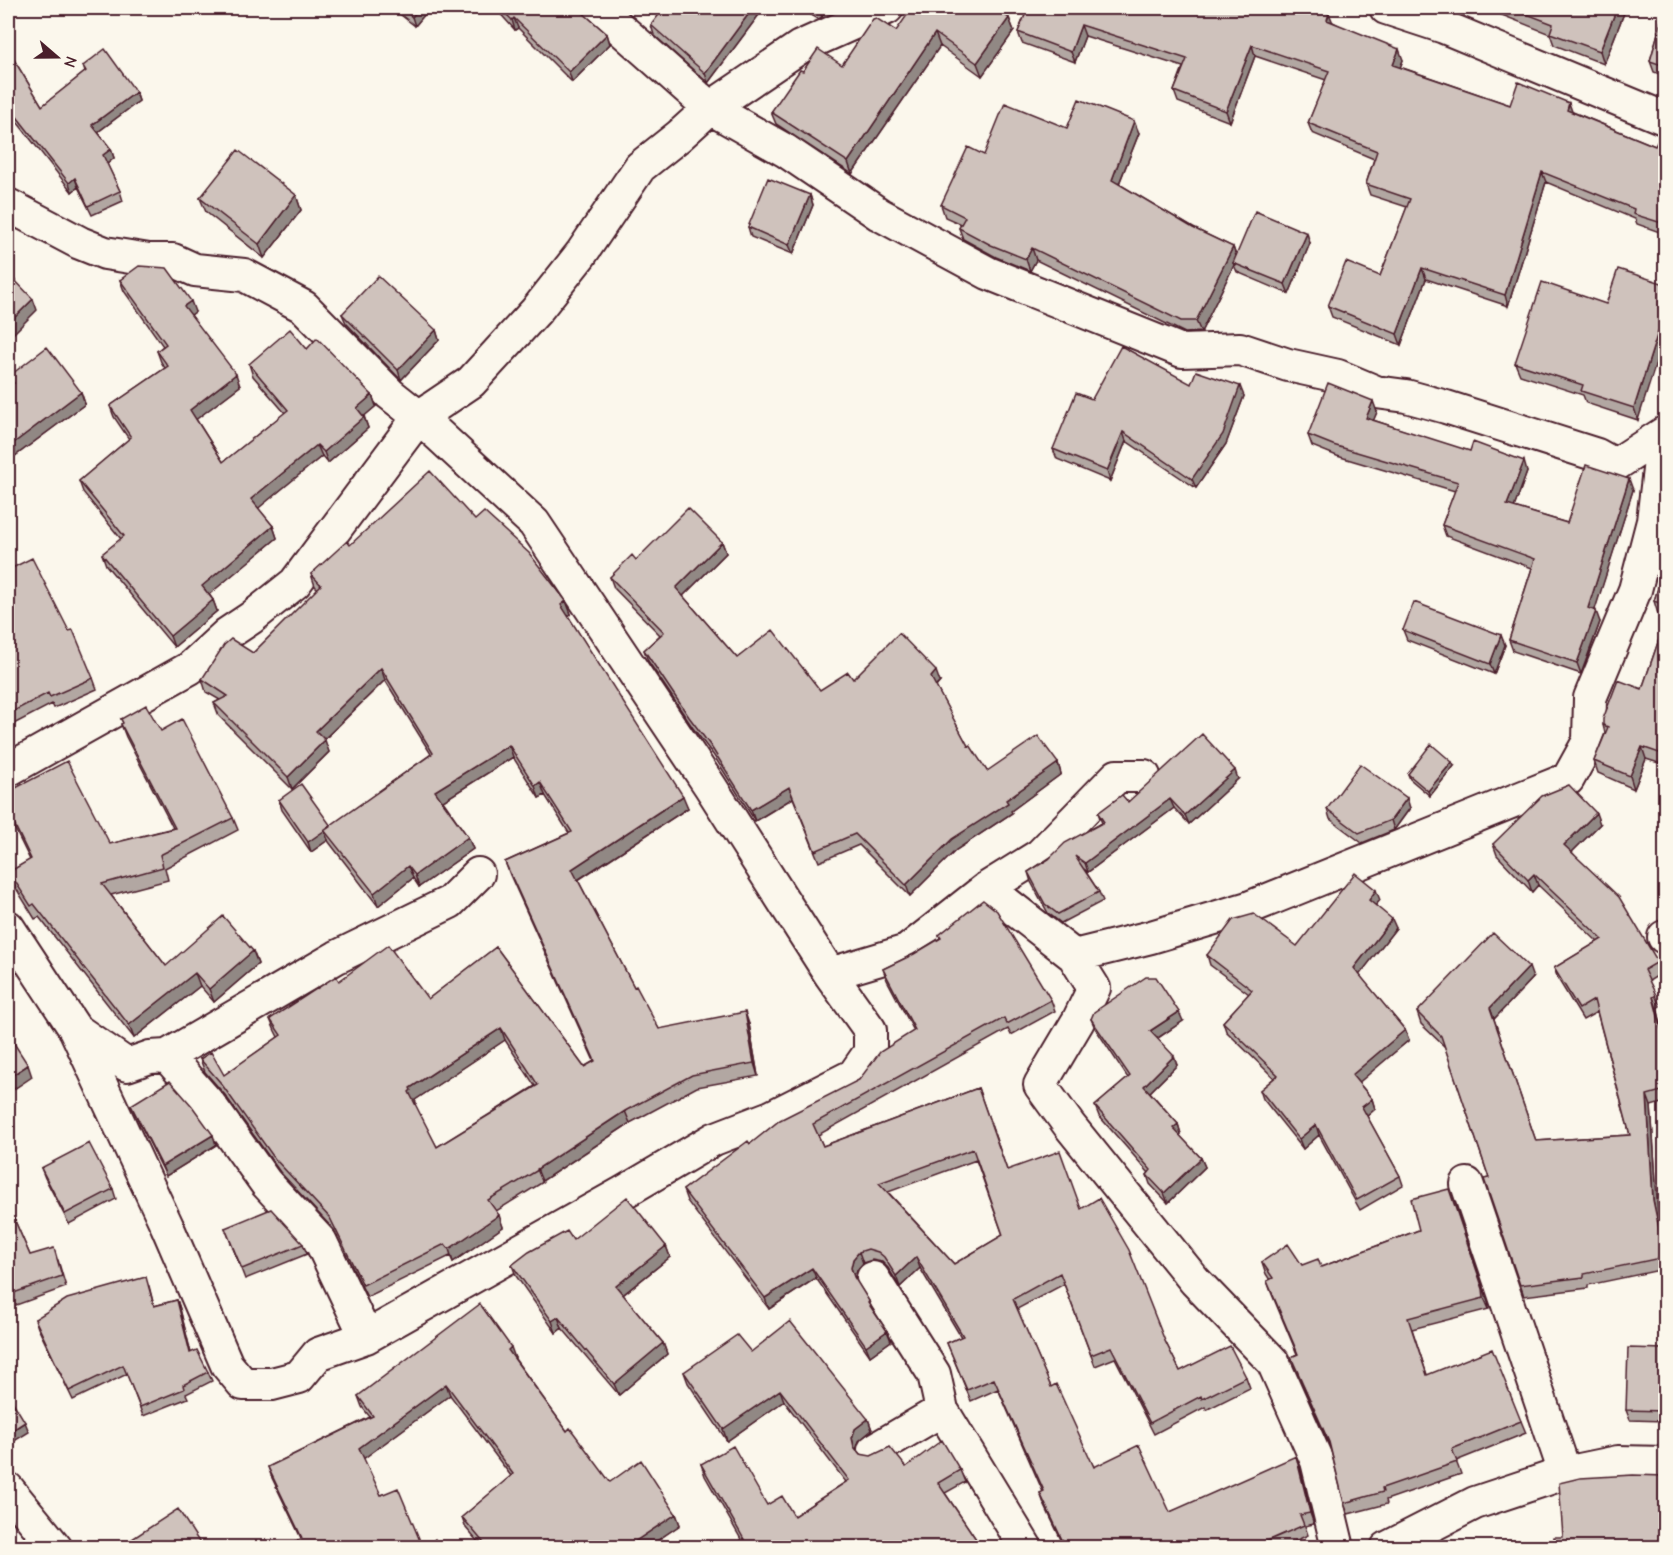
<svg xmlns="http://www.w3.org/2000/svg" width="1673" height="1555" font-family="'Comic Neue',sans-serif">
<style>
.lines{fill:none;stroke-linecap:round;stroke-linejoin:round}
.street-casing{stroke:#4a1f2b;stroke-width:36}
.street{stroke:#fbf7ec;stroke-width:32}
.wall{fill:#b2a7a2;stroke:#4a1f2b;stroke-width:1.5;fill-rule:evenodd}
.shaded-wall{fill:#918884;stroke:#4a1f2b;stroke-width:1.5}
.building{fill:#cfc2bc;stroke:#4a1f2b;stroke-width:1.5;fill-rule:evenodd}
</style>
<rect width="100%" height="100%" fill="#fbf7ec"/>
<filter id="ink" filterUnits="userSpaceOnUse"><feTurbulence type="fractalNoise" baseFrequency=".0167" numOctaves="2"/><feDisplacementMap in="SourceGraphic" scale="12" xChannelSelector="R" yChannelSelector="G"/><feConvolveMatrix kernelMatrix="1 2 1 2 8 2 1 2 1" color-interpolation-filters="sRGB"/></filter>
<g filter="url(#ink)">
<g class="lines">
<g class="street-casing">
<path id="street" d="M597,8l113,100 76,43 93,63 109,59 194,78 58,-2 48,16 50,11 38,16 30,4 40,11 151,48 18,10 51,-33
M1386,8l58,19 222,92
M8,205l72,38 25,10 44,7h24l22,10 49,5 60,32 86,87 29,23 115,106 176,263 120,188 40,56v22l-16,23 -83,42 -57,22 -90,53 -258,145 -48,17 -19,23 -27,7h-29l-16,-19 -60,-139 -92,-197
M8,770l182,-102 37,-34 24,-16 44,-35 124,-166 52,-35 65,-71 45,-57 59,-87 39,-31 31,-28 90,-61 87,-39
M987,888l87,68 77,-19 97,-29 320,-129 21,-38 1,-43 45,-108 18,-69 8,-69
M8,927l67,102 52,36 23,-8 17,-1 43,49 56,78 55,59 45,95
M1664,937l2,1
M1074,956l20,32 -16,33 -38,64 29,40 126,156 78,81 44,99 21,87
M830,974l77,-23 80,-63 53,-33 77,-79h27
M167,1056l170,-99 113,-55 28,-28
M1467,1184l98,289
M873,1278l61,96 8,36 84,138
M874,1450l68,-40
M8,1489l48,59
M1387,1548l88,-45 90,-30 53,-11 48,1"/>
</g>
<use href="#street" class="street"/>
</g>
<path class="wall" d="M392,8h38l-15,18z
M495,8h84l3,4 25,22 3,10 -38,38 -54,-54 -3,2z
M764,8l-56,75 -54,-48 -3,-10 27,-14z
M799,8h29l-6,9 -4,2z
M1028,8l305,14 70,38 -3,7 110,38 63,7 82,34 10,-1v89l-28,-10 -2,-5 -89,-37 -38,124 -82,-27 -25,66 -69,-28 -4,-11 52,-30 27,-69 -37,-12 -4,-11 8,-25 -62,-26 -4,-10 18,-43 -71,-24 -25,66 -52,-20 -4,-11 9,-24 -98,-31 -10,26 -53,-19 -4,-11z
M1484,8h142l-22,56 -50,-19 -4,-11z
M1665,9v67l-11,-4 -4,-11z
M1009,18l5,13 -32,45 -42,-30 -88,128 -76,-50 -5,-12 32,-41 39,-6 54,-34z
M8,50l34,56 43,-34 -2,-6 53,26 3,9 -41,31 13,17 3,9 -7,6 13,27 3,10 -31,14 -14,-28 -6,5 -58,-74 -6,4z
M1067,128l72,5 -20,51 74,44 40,19 3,9 74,-13 -21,51 -52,-22 -3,-7 -33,67 -16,1 -149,-73 -6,11 -34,-14 -33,-18 -4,-11 2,-4 -16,-7 -4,-12 43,-50z
M296,195l5,15 -37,48 -58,-46 -6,-14z
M810,195l3,10 -20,49 -42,-17 -3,-10z
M120,280l75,32 -4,3 49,71 -44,33 27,43 62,-49 -32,-37 -4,-12 58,-15 65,46 4,11 -12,10 4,12 -40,35 -6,-7 -64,52 15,18 4,12 -68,56 4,6 4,11 -43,36 -68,-82 -4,-11 19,-15 -38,-47 -4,-11 50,-42 -15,-22 -4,-11 55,-38 -4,-6 -4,-11 6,-5 -39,-55z
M1606,304l32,116 -52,-17 -3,-8 -63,-20 -5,-12z
M342,314l94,16 3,10 -38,40 -55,-57z
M8,377l73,15 4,12 -70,52 -3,-4 -4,2v-68l3,-2z
M1191,384l53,12 -18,48 -30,44 -70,-47 -16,40 -53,-22 -4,-10 39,-50z
M1377,412l-4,8 154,52 -13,35 53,16 66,-33 -39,121 6,11 -19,52 -68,-23 -4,-11 23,-72 -86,-32 -4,-11 13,-34 -118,-35 -25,-10 -4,-11z
M475,520l91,81 5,13 -3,2 120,192 -110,72 56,107 25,42 90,-5 9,52 -61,11 -67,36 -88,58 1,1 -47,29 7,16 -50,35 -3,-6 -83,41 -33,-67 -54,-58 -55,-77 -20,-23 -5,-13 24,16 54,-38 -3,-6 -5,-12 69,-38 89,18 68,-52 88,120 10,-6 -84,-186 -5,-13 64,-29 -24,-38 -6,3 -26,-41 -70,44 25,36 5,12 -54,38 -6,-9 -35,28 -49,-64 -1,-2 -17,12 -29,-42 -3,-10 52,26 100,-72 -46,-74 -61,60 5,12 -37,37 -73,-73 -5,-13 6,-3 -14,-8 -4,-13 51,-26 65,-64 -3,-3 -4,-12 39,-29zM505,1040l30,46 -98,61 -23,-43 2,-1 -1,-3z
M722,542l4,11 -43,43 54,62 83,32 33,-11 87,3 -4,5 32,59 19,25 71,-8 3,11 -50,37 1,2 -56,37 -46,46 -51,-51 -40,17 -26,-64 -38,23 -41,-65 -21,-28 -45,-67 -4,-11 16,-15 -46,-47 -4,-11 26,-17z
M1665,566v50l-7,-2 -4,-13z
M8,570l85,108 4,11 -43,19 -2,-4 -44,23z
M1665,622v143l-19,-6 -12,30 -36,-16 -4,-12 11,-28 -2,-8 39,-36z
M1403,630l102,15 -11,29 -87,-34z
M121,719l40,12 72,87 5,12 -73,38 3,12 -57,15 55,71 87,-15 5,13 -44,38 -14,-16 -66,52 -95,-121 -4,2 -21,-34 -5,-13 21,-12 -22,-45v-23l102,52 63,-16 -47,-91 -5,-13 2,-1z
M1454,766l-24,30 -20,-17 -2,-5z
M1238,779l-49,45 -15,-16 -86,64 -4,-3 15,23 4,9 -42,22 -13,-10 -17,-31 -3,-10 74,-49 -4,-10 30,-11z
M1410,808l-16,22 -32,13 -32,-24 -3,-10z
M1600,824l-28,28 86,110 4,11 -13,8 11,25 -3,2 8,31v63l-14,4 7,106 7,40v17l-77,16v3l-64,8 -40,-117 5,-1 -44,-131 -24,-23 -4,-12 116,-34 -39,41 42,122 94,-6 -33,-123 -14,8 -25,-41 -4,-11 44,-26 -60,-57 -6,7 -35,-37 -4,-11z
M1380,900l-5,5 21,23 -37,47 46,55 4,10 -51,42 14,17 3,10 -8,7 33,60 3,9 -43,25 -41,-75 -16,14 -40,-50 -3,-9 14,-12 -48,-47 -3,-9 26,-28 -39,-29 -3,-10 90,-9z
M939,935l112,65 4,11 -44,24 -3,-6 -190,106 5,11 155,-58 29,82 74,39 84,132 15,30 66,6 4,11 -44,22 -1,-3 -51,27 -39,-76 -20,8 -31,-82 -47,25 34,78 43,80 76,45 130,-45 14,57 -9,2 3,9 -28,13h-215l-21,-44 -4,-11 3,-1 -45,-103 -27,12 -24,-58 14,-6 -41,-69 -20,19 -12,-19 -6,-6 -10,-2 -9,3 -6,7 -2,9 14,22 3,8 15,22 4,10 -21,15 -54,-78 -47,31 -82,-108 -4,-11 67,-46 109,-64 55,-49 -27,-51 -4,-11 31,-15 26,-16zM976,1160l27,75 -49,29 -66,-72z
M1091,1019l92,2 -26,18 20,26 -27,27 28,32 3,10 -2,1 22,23 4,9 -37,36 -18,-19 -3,-9 2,-2 -50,-57 -4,-10 33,-28 -33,-50z
M131,1105l85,40 -50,31 -31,-62z
M41,1168l72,21 3,10 -47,25 -24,-46z
M8,1205l22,50 28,5 8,27 -58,21z
M225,1228l78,16 4,10 -62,25z
M1419,1230l69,71 1,8 -77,20 15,46 94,46 5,12 -70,28 5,13 -75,26 1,4 -39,10 -4,-11 -14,-56 -34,-79 -5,-11 6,-3 -26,-62 -4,-11 3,-1 -4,-6 -4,-12 59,5z
M573,1240l93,6 4,11 -47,38 40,48 4,11 -48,41 -57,-67 -6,5 -40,-57 -4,-11z
M149,1286l5,20 23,-6 3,9 11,44 17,19 4,9 -26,13 2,4 -45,18 -16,-42 -54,26 -35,-72 -3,-9z
M1665,1349v72l-35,-1 -4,-10z
M751,1352l117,67 4,11 -13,11 -3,8 4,5 46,13 54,3 5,12 -20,11 37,55h-236l-41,-72 -4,-12 66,41 27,11 52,-34 -62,-81 -57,40 -39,-58 -4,-11z
M515,1358v1l52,72 43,51 66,32 4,11 -34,23h-163l-17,-20 -4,-11 49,-41 -61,-81 -86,63 -63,80 -29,-60 -4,-11 102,-50 -8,-10 -4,-11z"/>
<path class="shaded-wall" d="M419,8h11l-15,18 -3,-9z
M753,8h11l-56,75 -3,-10z
M818,8h10l-6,9z
M1617,8h9l-22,56 -4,-13z
M1329,13l4,10 -6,-3z
M514,18l4,10 -3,2 -3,-10z
M1009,18l5,13 -32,45 -5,-13z
M1081,25l4,11 -10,26 -4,-10z
M935,33l5,13 -88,128 -4,-12z
M607,34l3,10 -38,38 -3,-10z
M1252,45l3,11 -25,66 -4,-11z
M1399,49l4,11 -6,16 -4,-11z
M136,92l3,9 -44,33 -3,-9z
M1569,103l4,11 -6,-4z
M10,108l4,10 -6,4v-12z
M1134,121l5,12 -23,58 -4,-11z
M111,149l3,9 -8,7 -3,-10z
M1542,172l4,10 -38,124 -3,-11z
M75,178l3,9 -6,5 -3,-9z
M296,195l5,15 -37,48 -5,-14z
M810,195l3,10 -20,49 -4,-9z
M1307,233l3,10 -21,51 -4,-10z
M1233,247l4,12 -4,4 1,2 -33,67 -5,-11z
M1032,248l4,12 -6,11 -4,-12z
M1422,268l4,11 -25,66 -4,-11z
M33,299l4,11 -29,29v-15z
M191,301l4,11 -7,5 -4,-11z
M1665,310v25l-27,85 -4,-12z
M436,330l3,10 -38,40 -3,-10z
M236,374l4,12 -46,35 -4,-11z
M1240,386l4,10 -18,48 -30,44 -4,-9z
M81,392l4,12 -70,52 -4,-11z
M372,395l4,11 -15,13 -4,-11z
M1373,401l4,11 -7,17 -4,-11z
M364,417l4,11 -40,35 -4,-11z
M1123,432l3,9 -16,40 -3,-10z
M317,445l5,11 -67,55 -4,-12z
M1524,461l3,11 -16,44 -4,-11z
M1629,479l4,11 -41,129 -4,-11z
M273,526l4,12 -71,59 -4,-11z
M722,542l4,11 -46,46 -4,-11z
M213,600l4,11 -43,36 -4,-11z
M566,601l5,13 -6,4 -4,-13z
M1596,611l4,11 -19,52 -4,-11z
M1501,635l4,10 -11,29 -4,-10z
M381,668l4,12 -65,63 -4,-12z
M936,671l4,11 -6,6 -3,-11z
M325,740l4,12 -37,37 -4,-12z
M509,745l4,12 -73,46 -5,-12z
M1642,747l4,12 -12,30 -4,-13z
M1452,762l2,4 -24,30 -2,-5z
M1058,763l3,11 -50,37 1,2 -56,37 -46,46 -4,-11 46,-46z
M1235,770l3,9 -49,45 -4,-9z
M540,782l5,13 -6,3 -4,-12z
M789,787l4,11 -38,23 -4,-11z
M683,796l5,12 -112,73 -4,-12z
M1407,798l3,10 -16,22 -3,-10z
M1170,799l4,9 -86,64 -3,-9z
M1596,813l4,11 -32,32 -4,-11z
M324,830l4,10 -17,12 -3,-10z
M468,837l5,12 -54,38 -4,-12z
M408,866l5,12 -35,28 -4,-13z
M1534,874l4,11 -6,7 -4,-12z
M1376,890l4,10 -8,10 -3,-10z
M1392,919l4,9 -39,50 -3,-10z
M253,951l5,13 -44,38 -5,-13z
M1529,967l4,11 -39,41 -4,-11z
M195,973l5,13 -66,52 -5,-13z
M1653,997l4,11 8,31v4z
M745,1012l4,12 9,52 -4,-13z
M1179,1012l4,9 -30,20 -3,-10z
M501,1028l4,12 -90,60 1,3 -3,2 -4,-13 1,-4z
M1405,1030l4,10 -53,45 -4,-10z
M1174,1056l3,9 -30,30 -3,-9z
M28,1065l4,12 -24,16v-15z
M1647,1095l4,11 7,106 7,40v7l-12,-59z
M1372,1099l3,10 -9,8 -4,-10z
M625,1111l5,12 -88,58 -5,-12z
M1178,1124l3,10 -5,4 -3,-10z
M1316,1125l3,10 -16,14 -4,-10z
M213,1135l3,10 -50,31 -4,-10z
M1201,1158l4,9 -37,36 -4,-10z
M1449,1189l39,112 1,8 -5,-11z
M499,1215l4,12 -50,35 -4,-13z
M666,1246l4,11 -50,40 -4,-11z
M859,1252l4,11 -6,7 -2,9 -4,-11 2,-9z
M916,1257l4,11 -20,19 -4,-11z
M812,1268l4,10 -47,31 -4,-11z
M177,1300l3,9 13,53 -3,-9z
M558,1317l4,11 -6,5 -4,-12z
M887,1331l4,10 -21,15 -4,-10z
M663,1343l4,11 -48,41 -5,-11z
M511,1347l4,11 -3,3 -4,-11z
M446,1384l4,11 -87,64 -4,-11z
M780,1390l4,11 -57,40 -4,-12z
M868,1419l4,11 -13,11 -3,9 -2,-3 -2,-9 3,-9z
M25,1422l4,10 -21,13v-12z
M1296,1456l4,11 14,57 -4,-11z
M676,1514l4,11 -34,23h-21z"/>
<path class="building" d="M401,8h18l-7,9z
M500,8h79l3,4 25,22 -38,38 -55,-54 -2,2z
M664,8h9l5,3 3,-3h72l-48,65 -54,-48z
M912,8h82l15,10 -32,45 -42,-30 -87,129 -77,-50 29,-42 3,1 15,-22 24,16 31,-46 3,-1 20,13z
M1028,8h234l4,1v-1h48l15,5 -2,7 72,29 -6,16 117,40 8,-23 51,21 -2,7 88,36 2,-4 8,3v79l-32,-10 1,-5 -92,-37 -37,123 -83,-27 -25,66 -69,-28 18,-44 34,14 30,-77 -44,-15 11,-33 -69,-28 21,-52 -77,-26 -26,66 -52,-20 13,-32 -106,-34 -10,27 -53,-20z
M1511,8h106l-17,43 -50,-18 3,-9z
M1665,9v57l-15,-5z
M105,49l31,43 -44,33 19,24 -8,6 17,36 -32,15 -13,-28 -6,5 -59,-75 -2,2v-60l34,56 44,-35 -3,-5z
M1079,99l55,22 -22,59 81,48 40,19 -37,74h-15l-149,-73 -6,11 -35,-14 -32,-17 6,-11 -24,-12 27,-58 16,8 21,-52 62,25z
M238,150l58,45 -37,49 -59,-46z
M768,178l42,17 -21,50 -41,-18z
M1255,211l52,22 -22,51 -52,-21z
M139,266l28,2 24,33 -7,5 52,68 -46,36 33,52 65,-52 -39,-46 41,-35 17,20 10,-11 55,57 -15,13 7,9 -40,35 -7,-7 -66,54 22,27 -71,60 11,14 -43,36 -68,-82 22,-18 -45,-55 52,-44 -21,-31 58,-40 -11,-15 9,-7 -46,-64z
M1618,269l47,15v26l-31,98 -53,-17 2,-6 -68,-22 27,-81 64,22z
M8,273l25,26 -25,25z
M378,276l58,54 -38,40 -56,-56z
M1121,346l70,38 5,-13 44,15 -17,48 -31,45 -69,-47 -16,39 -54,-22 23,-56 16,6z
M47,347l34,45 -70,53 -3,-4v-55l6,-3 -6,-6z
M1328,383l45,18 -7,17 104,33 3,-9 51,19 -17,44 60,18 19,-58 43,14 -41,129 8,3 -19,52 -68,-23 26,-81 -93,-34 16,-43 -125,-37 -25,-10z
M430,471l45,49 9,-8 45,41 37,48 -5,4 122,191 -111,73 62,118 2,-1 23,43 86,-17 9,51 -62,12 -67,36 -88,58 1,1 -50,30 11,15 -50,34 -4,-5 -82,41 -33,-67 -55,-59 -55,-77 -20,-23 11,-7 13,23 57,-40 -11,-16 66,-43 3,5 49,-36 40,54 68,-52 88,120 11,-6 -90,-199 67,-30 -32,-50 -5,4 -26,-41 -74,46 33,46 -53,38 -7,-9 -34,27 -50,-63 109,-77 -52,-85 -65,63 9,9 -37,37 -74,-74 14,-7 -26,-17 22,-34 7,-6 22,14 68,-68 -10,-11 36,-33 3,4zM501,1028l37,57 -101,62 -28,-55 2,-2 -1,-2z
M688,508l34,34 -46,46 61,70 36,-28 47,60 28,-18 5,7 46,-46 37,38 -5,6 37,69 2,-1 17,26 51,-35 20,27 -52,37 2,3 -56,36 -46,46 -51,-51 -40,17 -26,-64 -38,23 -41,-65 -21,-28 -45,-67 20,-18 -54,-55 22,-22 4,5z
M32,558l37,73 4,-1 20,48 -43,19 -2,-4 -40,21v-144z
M1665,566v39l-11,-4z
M1414,602l87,33 -11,29 -87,-34z
M1665,622v133l-23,-8 -12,29 -36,-15 14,-34 -5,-2v-6l15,-39 24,9z
M146,705l15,26 21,-12 51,99 -73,37 3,12 -61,17 64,82 57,-50 30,35 -44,38 -14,-16 -66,52 -95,-121 -3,2 -22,-34 22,-13 -23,-48v-19l59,-31 43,83 65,-16 -54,-104 2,-1 -2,-4z
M1202,734l33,36 -50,45 -15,-16 -85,64 -10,-7 24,36 -41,22 -13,-10 -17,-32 21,-13 16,-16 39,-21 -6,-9 24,-18 6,7z
M1431,744l21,18 -24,29 -20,-17z
M1360,764l47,34 -16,22 -32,13 -32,-24z
M301,784l30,42 -23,16 -29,-42z
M1569,785l27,28 -32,32 55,52 39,65 -14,8 12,25 -3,2 12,46v47l-18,5 6,105 12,57 -81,17v3l-64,8 -36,-106 5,-1 -48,-142 -24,-24 76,-79 36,34 -39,41 46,133 94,-6 -36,-135 -15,9 -25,-41 48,-29 -68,-65 -6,6 -35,-36 49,-48z
M1355,873l21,17 -7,10 23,19 -38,49 51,62 -53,45 20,24 -10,8 38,69 -43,24 -41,-75 -17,14 -39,-49 18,-15 -55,-53 29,-32 -45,-35 26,-35 21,-6 43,32z
M983,900l14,11 54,89 -44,24 -3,-6 -191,106 10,22 155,-58 29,82 53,-19 21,58 18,-11 30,52 36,91 15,30 50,-25 16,31 -44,22 -1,-3 -51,27 -39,-76 -20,8 -31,-82 -47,26 38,88 5,-3 38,83 45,-22 31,67 126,-56 14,57 -10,2 4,10 -53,23h-185l-26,-55 4,-2 -50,-112 -27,11 -20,-47 16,-7 -47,-79 -20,19 -12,-19 -6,-5 -10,-3 -9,3 -6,7 -2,9 3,9 15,24 -1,2 19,28 -21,15 -54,-78 -47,30 -82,-108 65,-49 2,3 30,-24 79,-40 21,-28 35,-22 -32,-61 31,-15 27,-16 -2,-3zM973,1149l30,86 -49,29 -75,-81z
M1146,977h10l23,35 -29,19 24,25 -30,30 34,38 -5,4 28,30 -37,35 -17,-18 4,-5 -56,-64 35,-30 -39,-57 3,-7z
M8,1034l20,31 -20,13z
M170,1081l22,25 21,29 -51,31 -31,-61z
M89,1143l24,46 -48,25 -24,-46z
M1449,1189l34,100 1,9 -76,20 19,57 65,-26 29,72 -69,28 5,13 -75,26 1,4 -39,11 -15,-61 -38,-85 7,-3 -31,-73 6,-3 -11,-16 26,-18 14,21 16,-6 3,8 98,-37 -8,-31z
M627,1197l39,49 -50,40 47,57 -49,41 -56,-67 -6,4 -40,-56 17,-13 38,-21 6,9z
M8,1205l22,50 24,-7 8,28 -54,19z
M271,1209l32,35 -61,25 -17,-41z
M146,1277l8,29 23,-6 13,53 7,-3 11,22 -25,13 1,4 -44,18 -17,-42 -54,26 -34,-72 32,-20z
M480,1304l31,43 -3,3 59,81 3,-3 40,54 31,-22 35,54 -51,34h-137l-26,-31 51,-43 -67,-90 -87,64 22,47 17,-7 25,60h-137l16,-10 -34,-71 105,-51 -15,-20z
M790,1321l78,98 -13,10 -3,9 2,9 6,7 11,2 19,-9 16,20 36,-27 18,30 -22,13 44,65h-233l-48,-84 32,-18 34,59 15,-9 12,20 55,-36 -69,-90 -57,39 -39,-57 53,-37 14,17z
M1628,1348l37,1v62l-39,-1z
M8,1394l17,28 -17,11z
M1633,1475l32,1v72h-112l1,-11h9l-4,-54 21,-5z
M178,1509l25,39h-69l-5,-7z
M435,1539l5,9h-15z
M1435,1543l3,5h-13z"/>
</g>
<rect width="1673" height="1555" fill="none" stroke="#fbf7ec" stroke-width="30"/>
<rect x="15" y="15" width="1643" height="1525" fill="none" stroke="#4a1f2b" stroke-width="2" filter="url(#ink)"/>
<g transform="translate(57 57) rotate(110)" stroke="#fbf7ec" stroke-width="4.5" paint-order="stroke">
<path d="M0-4.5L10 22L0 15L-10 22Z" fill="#4a1f2b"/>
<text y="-9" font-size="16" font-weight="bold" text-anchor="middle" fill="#4a1f2b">N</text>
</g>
</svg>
